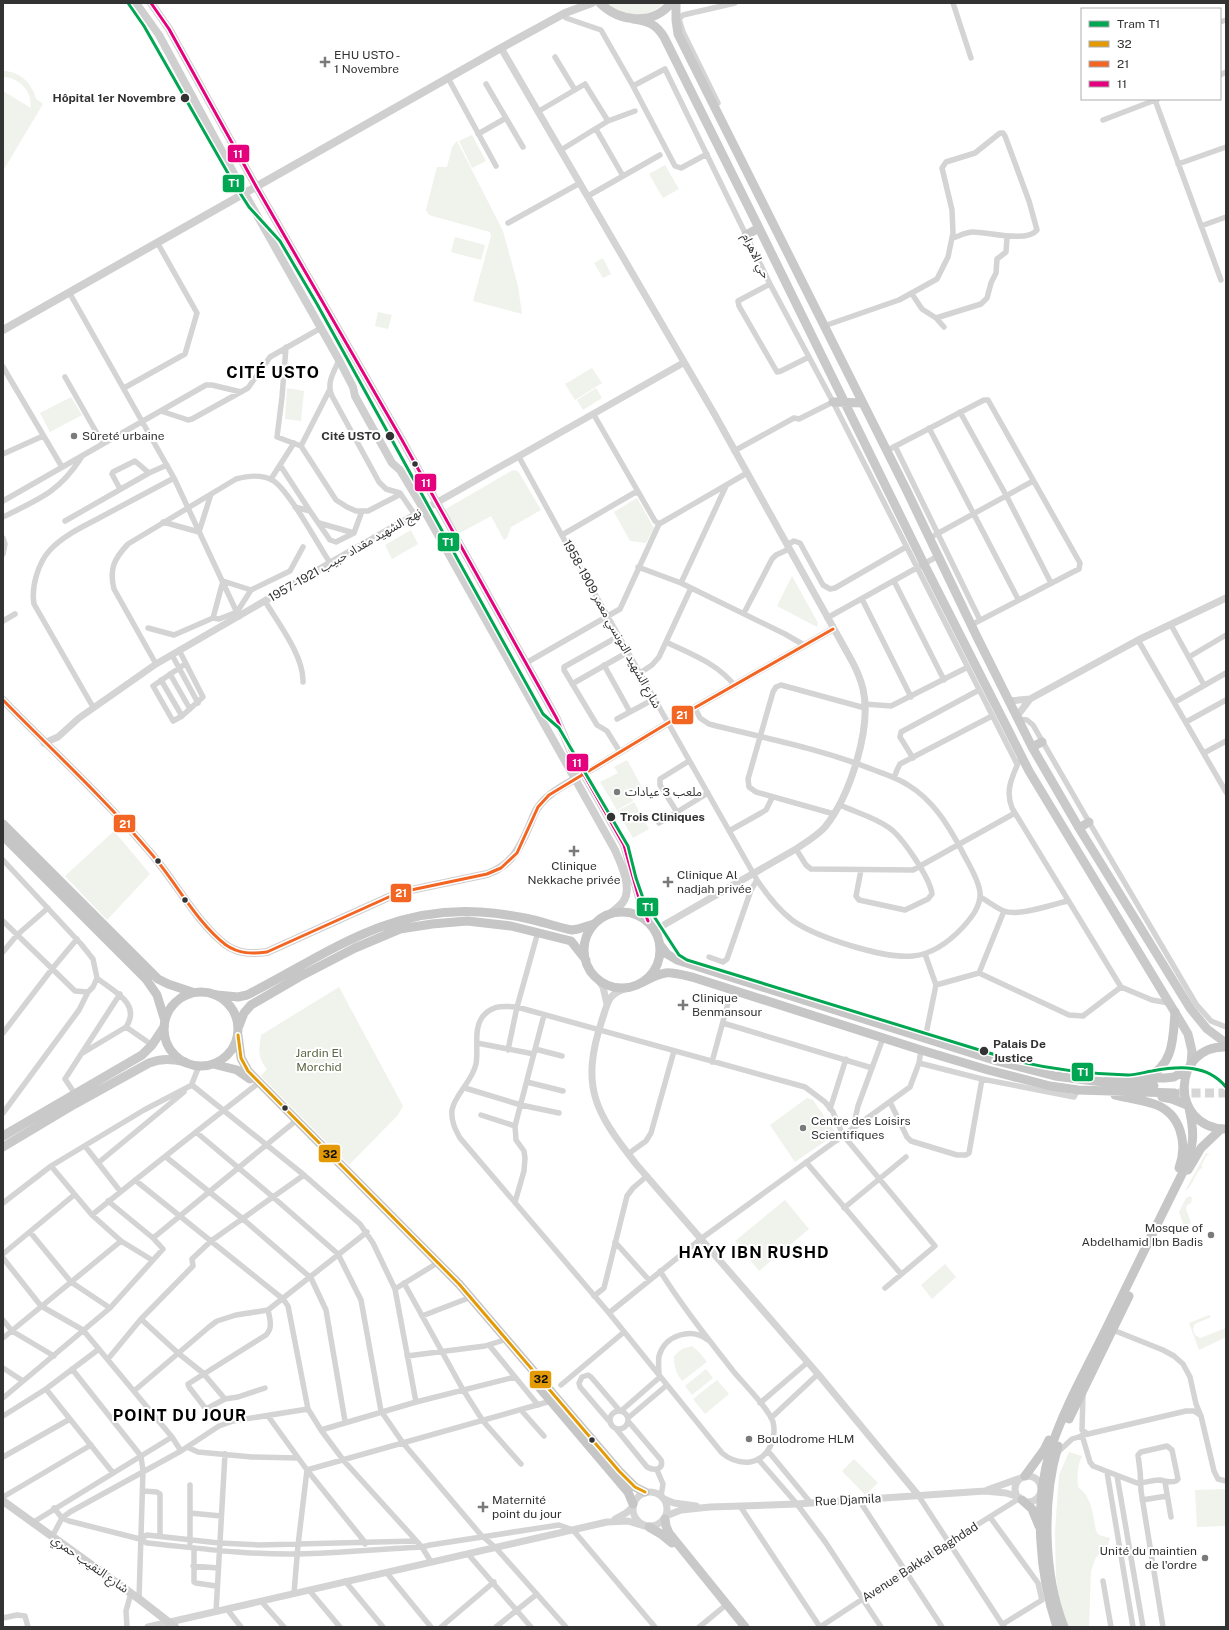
<svg xmlns="http://www.w3.org/2000/svg" width="1229" height="1630" font-family="'Public Sans','Noto Sans Arabic',sans-serif">
<style>
.green{fill:#f0f2ec}
.lines{fill:none;stroke-linecap:round;stroke-linejoin:round}
.trunk-tunnel{stroke:#d6d6d6;stroke-width:9;stroke-dasharray:9 4.5;stroke-linecap:butt}
.minor{stroke:#d4d4d4;stroke-width:5.5}
.tertiary{stroke:#d4d4d4;stroke-width:7}
.secondary{stroke:#cfcfcf;stroke-width:8}
.primary{stroke:#c9c9c9;stroke-width:9}
.trunk{stroke:#c6c6c6;stroke-width:9}
.bus-1-casing{stroke:#fff;stroke-width:6}
.bus-2-casing{stroke:#fff;stroke-width:6}
.bus-3-casing{stroke:#fff;stroke-width:6}
.bus-1{stroke:#e39a05;stroke-width:3}
.bus-2{stroke:#f26522;stroke-width:3}
.bus-3{stroke:#e5007d;stroke-width:3}
.tram-1-casing{stroke:#fff;stroke-width:6}
.tram-1{stroke:#00a651;stroke-width:3}
.poi-dot{fill:#7a7a7a;stroke:#fff;stroke-width:1.5}
.stop-dot{fill:#333;stroke:#fff;stroke-width:1.5}
.labels{text-anchor:middle;stroke-width:4;stroke-linejoin:round;paint-order:stroke}
.poi-label{font-size:12px;fill:#333;stroke:#fff;text-anchor:start}
.stop-label{font-size:12px;font-weight:bold;fill:#333;stroke:#fff;text-anchor:end}
.street-label{font-size:12px;fill:#333;stroke:#fff}
.park-label{font-size:12px;fill:#5a6a44;stroke:#fff}
.district-label{font-size:16px;font-weight:bold;letter-spacing:1px;fill:#000;stroke:#fff}
.line-badge{stroke:#fff;stroke-width:1.5}
.badge-label{font-size:11px;text-anchor:middle;font-weight:bold;fill:#fff}
.pale-badge-label{font-size:11px;text-anchor:middle;font-weight:bold;fill:#111}
</style>
<rect width="100%" height="100%" fill="#fff"/>
<path class="green" d="M606,3h58c-16,16 -42,15 -58,0z
M3,71c18,1 29,12 33,28l7,5 -40,67v-80l28,17c-1,-3 0,-7 -1,-10 -3,-12 -15,-21 -27,-21z
M472,135l14,26 -14,7 -13,-27z
M457,141l46,90 15,55 4,28 -49,-13 18,-65 -1,-4 -61,-17 -3,-5 11,-43h10l5,-20z
M665,165l14,24 -16,9 -14,-24z
M455,237l30,8 -4,15 -30,-8z
M603,258l8,16 -8,4 -9,-15z
M378,312l14,3 -4,14 -13,-3z
M592,368l10,15 -27,17 -10,-16z
M287,388l17,3 -3,30 -16,-2z
M596,388l6,10 -19,12 -6,-10z
M71,397l11,18 -32,17 -10,-19z
M513,470l5,1 23,39 -30,17 -4,11 -3,2 -13,-24 -33,18 -14,-24z
M637,498l17,30 -8,15 -16,-2 -16,-29z
M411,530l7,14 -26,15 -7,-14z
M792,576l26,47 -1,4 -40,-21z
M627,760l16,29 -11,7 -8,-13 9,18 -16,9 -17,-28 18,-9 -4,-6z
M634,802l15,27 -16,9 -16,-27z
M114,831l36,43 -43,46 -42,-44z
M339,987l64,119 -5,9 -49,50 -88,-89 6,-7c-10,-12 -8,-19 -6,-34z
M807,1098l6,2 22,32 -5,3v3l-35,24 -25,-37z
M1206,1153l4,1 -3,1 -6,11 2,1c-9,5 -9,19 -18,24z
M1190,1196l2,2 -1,5 -4,2 -1,4 5,14 -7,3 -5,-14 7,-14z
M785,1200l24,29 -50,42 -24,-30z
M945,1264l11,13 -24,22 -11,-14z
M1209,1315l2,2 -16,7 -2,5 2,6 5,3 26,-10v9l-27,13 -10,-27z
M692,1346l8,7 7,9 -25,19c-6,-8 -8,-14 -8,-25l8,-7z
M706,1369l7,9 -21,17 -7,-9z
M717,1380l12,14 -24,20 -12,-15z
M1069,1452l13,4c-5,11 -5,20 -4,31 14,10 15,28 18,44l3,4 11,3 -2,8 -12,11 -5,14 -2,56h-22l-6,-17 -5,-33 -1,-45 4,-57z
M854,1459l24,24 -13,12 -23,-24z
M1226,1489v37l-29,1 -2,-37z"/>
<g class="lines">
<path class="trunk-tunnel" d="M1178,1093h48"/>
<path class="minor" d="M953,3l18,55
M563,14l3,4 35,12 32,56 32,-17 105,215 63,118 184,362
M1220,22l6,-2
M555,57l20,33
M1220,75l6,-3
M448,78l48,88
M486,84l37,63
M633,86l42,80 6,2 26,-14
M1155,100l66,180
M718,103l-35,-71 -4,-13 4,-4 52,-12
M539,111l46,-27 23,37 -47,29
M1103,120l55,-21
M608,121l27,-10
M596,129l27,47
M478,134l28,-16
M1178,164l48,-17
M588,196l72,-41
M508,223l72,-40
M1201,226l25,-9
M770,284l-32,17 1,5 38,66 4,-1 28,-14
M69,292l105,186 65,139
M912,294l10,15 14,9 8,9
M936,318l45,-14 6,-6 4,-15 5,-10 1,-14 9,-7 1,-15
M824,326l75,-26 38,-21 11,-22 5,-24 -1,-23 -10,-42 4,-6 29,-9 25,-20h3l2,3 24,65 8,29c-10,13 -49,2 -64,2 -7,0 -14,4 -20,6
M286,347l-4,50 -5,40 24,9
M339,360c-5,12 -13,23 -7,36l47,86 7,7 14,4 15,22
M3,367l59,100
M65,377l38,67
M124,388l61,-34 12,-41 -40,-71
M330,389l-29,57 35,54 11,7 9,4h12l33,-17
M161,411l27,9 4,-1 56,-31 22,-31 51,-29
M960,412l46,83 45,88
M594,415l61,106 4,3
M929,428l89,171
M895,446l85,174
M734,451l60,-33 5,1 34,-17
M886,451l98,-51h4l92,163 -1,6 -6,3 -102,53
M3,454l40,-18
M519,457l46,84 192,339c10,15 21,29 35,40 23,17 92,39 121,36 19,-2 37,-15 50,-29 9,-10 18,-21 17,-35 -2,-15 -13,-30 -19,-43 -13,-24 -28,-49 -53,-64 -10,-7 -23,-11 -34,-15 -53,-21 -110,-32 -165,-46l-9,-6 -5,-10
M280,465l30,46
M271,479l23,-36
M120,489l-8,-15 1,-2 22,-11 14,12
M3,501l203,-116h6l29,7
M295,507l15,4 20,29 6,2 18,-9 8,-22
M3,517c36,-18 55,-24 78,-59
M65,521l84,-48 18,-8
M163,522l36,10 12,-38
M319,523l35,10
M562,535l72,-42h5
M935,535l98,-54
M3,538l2,6 -2,10
M787,545l7,-4 6,2 23,42 7,4 5,-1 71,-41
M638,567l43,16 104,51 19,11
M894,581l50,99
M681,583l45,-97
M862,599l49,98
M265,601c13,22 39,55 38,81
M744,613l28,-54 4,-4 13,-6
M213,618l6,1 18,-7 14,-22 39,-19 13,-24
M827,618l111,-62
M3,621l12,-7
M1171,625l33,60
M148,628l26,7 39,-17 10,-37 28,9
M619,636l-55,31v3l33,55 10,6 13,21
M1138,640l88,152
M666,642c25,12 51,21 69,44
M179,650l24,47 -21,19 -9,5 -20,-35 32,-22
M172,655l26,48
M1189,657l37,-22
M526,663l94,-54 39,-85 88,-51
M156,664l-42,-75c-5,-20 0,-30 14,-45l108,-65c11,-3 25,-5 36,1 15,7 47,66 58,83
M604,665l26,47
M640,673l12,-8 7,-8 32,-69
M170,674l20,35
M161,680l21,36
M572,684l56,-32
M1175,702l51,-29
M864,704l27,2 77,-39
M93,707l-59,-103c-3,-17 4,-41 16,-54 14,-15 34,-24 51,-33 24,-13 49,-26 73,-39
M617,719l37,-20
M1018,719l9,1 6,5 56,97 107,182 15,17 15,6
M1186,722l40,-22
M1204,753l22,-12
M913,758l-13,-21 1,-5 78,-42
M1019,761c-7,16 -14,30 -7,47l109,179 31,13 17,3
M894,778l3,-8 3,-6 92,-48
M840,805c15,7 34,12 48,22 14,9 42,51 44,67l-4,5 -23,11 -46,-10 -3,-4 5,-26
M677,812l-17,-27v-6l29,-18
M834,814l-78,-22 -7,-5 -1,-8 25,-87 3,-5 5,-2 84,23
M659,823l49,-30
M729,831l32,-18 5,-3 6,-12
M796,849l10,16 5,4 102,1 102,-57
M3,860l78,84 12,15 4,19 -4,9 -5,5 -9,18 -76,103
M980,897c8,4 16,11 24,14 14,6 49,-7 64,-10
M3,921l72,70 13,1
M3,952l14,-17 31,-27
M925,954l11,31 -11,54
M709,957l14,5 4,-3 24,-69 6,-10
M979,973l25,-62
M936,985l43,-12 90,42 14,1 38,-29
M723,1023l149,45
M126,1027l26,18
M3,1033l49,-64 25,-30
M477,1043l57,11
M535,1049l27,7
M508,1050l9,-43 21,-75
M81,1054l45,-27c16,-24 -14,-36 -29,-49
M712,1062l16,-59
M919,1063l63,16 92,18 4,-7
M527,1082l36,9
M192,1085l112,90 56,49 13,19 22,46 21,113
M191,1086l8,-20
M465,1088l56,17 38,8
M75,1094l-10,-15 55,-85
M890,1102l17,35 4,4 46,14h9l3,-2 13,-74
M830,1109l16,-50
M481,1115l34,11
M853,1128l5,-22 25,-68
M196,1132l77,65 65,57 23,46 20,111 22,32 78,92 14,12 71,80
M85,1146l35,45
M628,1154l18,-13 5,-8 23,-82
M166,1157l77,62 68,59 15,32 19,111
M806,1162l95,112
M98,1163l86,-71
M51,1166l41,49 29,26 31,19
M135,1180l148,119 5,7 20,103 13,21 23,31 78,86 9,15
M515,1202l9,-31 1,-13 -1,-7 -8,-11 -1,-14 29,-111
M3,1203l48,-37 93,-56 48,-25
M844,1208l62,-51
M92,1215c54,-44 109,-87 164,-130
M30,1232l41,50 39,26
M153,1238l140,-115
M615,1242l34,38
M3,1254l71,-59
M3,1258l38,48 42,24 89,107 9,14
M660,1271c22,35 48,68 74,101 9,11 36,38 39,50 4,17 -5,37 -23,40 -12,1 -20,-2 -28,-9l-113,-140 -149,-175c-5,-9 -9,-17 -8,-28 3,-16 20,-28 24,-46 3,-15 -4,-38 9,-50 9,-9 20,-8 32,-7l288,80 20,15 8,10 10,23 92,111 -50,42
M404,1283l58,105 21,33 38,43
M395,1289l39,-24
M594,1296l10,-8 23,-92 6,-8 14,-12
M609,1313l93,-75 208,-151 9,-24 2,-13
M422,1316l44,-17
M141,1319l37,34 25,20 22,26
M3,1320l9,11 42,25
M1113,1330l50,20 11,6 9,8 7,13 6,27 5,12 13,55 4,8 8,2
M3,1338l118,-97
M489,1345l49,60
M407,1356l78,-10 16,-5
M108,1359l33,-40 52,-53 -1,-7 19,-18 93,-66
M3,1368l20,13
M72,1369l69,87 2,15 -4,128
M659,1375c0,-6 -1,-13 0,-19 6,-21 32,-29 49,-16
M561,1385l63,-53
M265,1388l-27,9 -13,2 -19,10 -17,-22 -1,-3 78,-49c7,-7 4,-16 2,-25
M46,1389l67,84
M134,1391l75,-64 8,-6 19,-6 32,-5 99,-78
M1083,1393l-1,37 6,4
M3,1398l107,-90 53,-59 -10,-11 -45,-37
M760,1403l48,-41
M521,1410l23,26
M610 1420a9 9 0 1 1 18 0a9 9 0 1 1-18 0Z
M621,1411l39,-34
M3,1416l43,-27 53,-40
M268,1416l39,54 57,71 1,3
M628,1418l39,-33
M771,1418l47,-44
M609,1421l-29,-34 -1,-4 3,-6 6,-2 3,2 29,34
M321,1430l95,-28 99,-25
M617,1430l30,37c7,4 17,3 14,-7l-33,-39
M1082,1435l8,27 3,4 44,17c8,0 16,-3 23,-3 6,1 10,3 16,1l2,-2 -6,-29 -5,-4 -26,6 -3,3c2,12 3,23 3,36l22,136
M187,1447l11,5 54,5 46,1
M768,1451l42,51
M1057,1453l15,-14 16,-5 98,-23h8l6,4
M3,1457l67,-38
M758,1459l39,45 29,39 55,84
M657,1470l6,14 -2,12
M1107,1472l26,155
M1117,1476l26,151
M1165,1482l6,35
M143,1491l14,1 3,2v42
M918,1495l86,132
M3,1497l88,-52
M859,1500l83,127
M1142,1500l25,-4
M740,1506l80,121
M54,1508l8,10 7,3 71,18 7,4c50,5 100,12 151,11 41,-1 83,-5 124,-7l8,-2 129,-20 14,5 82,97
M190,1513l31,3
M990,1517l48,66 4,17 -39,24
M32,1523l140,-86
M52,1537l10,-19 8,-6 111,-61 38,-25 14,-5 75,-12
M140,1539l7,-4 72,8 40,2 157,-4
M190,1543v-58
M194,1548v34l2,1 20,3
M468,1554l63,73
M193,1566l25,2
M386,1572l45,55
M345,1581l38,46
M1103,1581l8,46
M309,1590l31,37
M294,1593l4,-48 9,-75 244,-69
M261,1601l23,26
M227,1609l14,18
M216,1612l9,-158
M3,1618l14,-3 8,1 3,11
M127,1627l-1,-16 5,-18
M441,1627l53,-45
M496,1627l41,-33
M699,1627l28,-23
M820,1627l128,-84 72,-45"/>
<path class="tertiary" d="M501,48l214,367 138,248c4,8 8,17 10,26 9,39 -13,107 -38,138 -8,9 -19,15 -29,22l-134,77 -5,7
M1009,701l21,-2
M1017,716l13,-17 108,-59 88,-42
M44,743l14,-6 21,-19 77,-54 174,-101 353,-200
M584,774l84,-51 165,-94
M597,978l6,9 4,17
M628,988c-20,5 -20,14 -26,32 -22,67 -7,92 34,144l182,210 100,121
M1015 1489a13 13 0 1 1 26 0a13 13 0 1 1-26 0Z
M987,1490l34,-12
M633 1509a17 17 0 1 1 34 0a17 17 0 1 1-34 0Z
M664,1499l10,4 22,3
M666,1516l15,-6 29,-3 87,-3 188,-13 21,2 13,4
M615,1519l11,-6 7,-6
M148,1627l459,-105 21,-1 16,5"/>
<path class="secondary" d="M136,3l23,32 86,159 94,166 14,27 2,9 37,67 8,7 24,40 191,340c6,14 18,38 8,52 -3,4 -8,8 -12,11
M151,3l18,26 88,159 145,252 155,279 13,31 54,95 15,53 9,23
M3,330l498,-282 64,-35 27,-10
M3,700c49,50 101,98 146,151 26,29 46,70 77,94 13,9 26,9 41,7l124,-56 20,-6 76,-16c26,-9 34,-28 44,-52 2,-5 4,-11 8,-16 9,-13 26,-21 39,-29
M3,1501l136,98 36,28"/>
<path class="primary" d="M600,3c19,19 53,23 71,0
M676,3v17l2,14 228,455 71,148 55,110 47,81 111,180 17,21 19,14
M633,19c15,2 23,5 31,18l95,191 165,336 105,207 159,263 4,17 -1,13
M746,235l13,-7
M833,402l30,1
M1032,747l10,-5
M1079,828l10,-6
M3,1136l139,-81 10,-10 12,-18
M3,1147l72,-43 74,-41c13,-5 23,-4 36,-1
M665,1519l1,7 3,7 76,94
M649,1527l12,7 11,9"/>
<path class="trunk" d="M3,824l155,155 10,5 24,8
M3,836l143,143 11,16 8,26
M584 950a38 38 0 1 1 76 0a38 38 0 1 1-76 0Z
M661,946l6,8 10,6 320,101 58,15 39,5 60,5
M641,983c24,-13 26,-12 51,-6l229,73 67,20 62,16 28,4 97,3
M164 1029a37 37 0 1 1 74 0a37 37 0 1 1-74 0Z
M217,995l21,2 9,-2c79,-40 139,-89 233,-83 15,1 30,3 45,6 16,3 31,9 47,12l6,-1 16,-5
M239,1026l5,-13 7,-8 48,-28 56,-29 45,-19 32,-5 35,-3 44,5 60,15 15,19
M238,1035l3,23 7,13 211,213 160,187 16,16 10,5
M213,1064l24,6 13,9
M1109,1078h56l9,-1 15,-9
M1146,1078c28,-13 27,-39 29,-66
M1115,1095c13,3 27,5 39,9 27,9 34,40 25,64
M1162,1097l10,2 15,6
M1225,1129c-56,-2 -53,-84 1,-82
M1188,1170l13,-22 20,-19
M539,1387l89,105 5,12
M1069,1419l60,-123
M1058,1446c-16,54 -15,128 6,181
M1025,1476l19,-26 5,-10
M1022,1500l10,9 7,17
M1057,1627c-18,-53 -23,-122 -7,-176 14,-43 37,-83 57,-124 25,-52 51,-105 77,-157 10,-25 11,-35 5,-62"/>
<g class="bus-1-casing">
<path id="bus-1" d="M238,1035l3,23 7,13 211,213 160,187 16,16 10,5"/>
</g>
<g class="bus-2-casing">
<path id="bus-2" d="M3,700c49,50 101,98 146,151 26,29 46,70 77,94 13,9 26,9 41,7l124,-56 20,-6 76,-16 14,-6 16,-15 21,-46 11,-12 119,-72 165,-94"/>
</g>
<g class="bus-3-casing">
<path id="bus-3" d="M151,3l18,26 88,159 145,252 155,279 13,31 54,95 15,53 9,23"/>
</g>
<use href="#bus-1" class="bus-1"/>
<use href="#bus-2" class="bus-2"/>
<use href="#bus-3" class="bus-3"/>
<g class="tram-1-casing">
<path id="tram-1" d="M128,3l16,23 89,156 16,25 31,34 37,63 226,410 16,14 69,118 8,32 8,23 35,54 8,5 325,100c38,9 77,14 116,15 8,0 17,-3 24,-4 27,-5 55,-7 74,16"/>
</g>
<use href="#tram-1" class="tram-1"/>
</g>
<g class="poi-dot">
<path d="M323 56h4v4h4v4h-4v4h-4v-4h-4v-4h4z"/>
<circle cx="74" cy="436" r="4"/>
<circle cx="617" cy="792" r="4"/>
<path d="M572 845h4v4h4v4h-4v4h-4v-4h-4v-4h4z"/>
<path d="M666 876h4v4h4v4h-4v4h-4v-4h-4v-4h4z"/>
<path d="M681 999h4v4h4v4h-4v4h-4v-4h-4v-4h4z"/>
<circle cx="803" cy="1128" r="4"/>
<circle cx="1211" cy="1235" r="4"/>
<circle cx="749" cy="1439" r="4"/>
<path d="M481 1501h4v4h4v4h-4v4h-4v-4h-4v-4h4z"/>
<circle cx="1205" cy="1558" r="4"/>
</g>
<g class="stop-dot">
<circle cx="185" cy="98" r="5"/>
<circle cx="390" cy="436" r="5"/>
<circle cx="415" cy="464" r="3.5"/>
<circle cx="611" cy="817" r="5"/>
<circle cx="158" cy="861" r="3.5"/>
<circle cx="185" cy="900" r="3.5"/>
<circle cx="984" cy="1051" r="5"/>
<circle cx="285" cy="1108" r="3.5"/>
<circle cx="592" cy="1440" r="3.5"/>
</g>
<g class="labels">
<g class="poi-label">
<text x="334" y="59">EHU USTO -<tspan x="334" dy="14">1 Novembre</tspan></text>
<text x="82" y="440">Sûreté urbaine</text>
<text x="625" y="796">ملعب 3 عيادات</text>
<text x="574" y="870" text-anchor="middle">Clinique<tspan x="574" dy="14">Nekkache privée</tspan></text>
<text x="677" y="879">Clinique Al<tspan x="677" dy="14">nadjah privée</tspan></text>
<text x="692" y="1002">Clinique<tspan x="692" dy="14">Benmansour</tspan></text>
<text x="811" y="1125">Centre des Loisirs<tspan x="811" dy="14">Scientifiques</tspan></text>
<text x="1203" y="1232" text-anchor="end">Mosque of<tspan x="1203" dy="14">Abdelhamid Ibn Badis</tspan></text>
<text x="757" y="1443">Boulodrome HLM</text>
<text x="492" y="1504">Maternité<tspan x="492" dy="14">point du jour</tspan></text>
<text x="1197" y="1555" text-anchor="end">Unité du maintien<tspan x="1197" dy="14">de l'ordre</tspan></text>
</g>
<g class="stop-label">
<text x="176" y="102">Hôpital 1er Novembre</text>
<text x="381" y="440">Cité USTO</text>
<text x="620" y="821" text-anchor="start">Trois Cliniques</text>
<text x="993" y="1048" text-anchor="start">Palais De<tspan x="993" dy="14">Justice</tspan></text>
</g>
<g class="street-label">
<text transform="translate(756 256) rotate(64)" y="4">حي الاهرام</text>
<text transform="translate(345 555) rotate(-30)" y="4">نهج الشهيد مقداد حبيب 1921-1957</text>
<text transform="translate(612 624) rotate(61)" y="4">شارع الشهيد التونسي معمر 1909-1958</text>
<text transform="translate(848 1500) rotate(-3)" y="4">Rue Djamila</text>
<text transform="translate(920 1562) rotate(-33)" y="4">Avenue Bakkal Baghdad</text>
<text transform="translate(90 1564) rotate(35)" y="4">شارع النقيب حمري</text>
</g>
<g class="park-label">
<text x="319" y="1057">Jardin El<tspan x="319" dy="14">Morchid</tspan></text>
</g>
<g class="district-label">
<text x="273" y="378">CITÉ USTO</text>
<text x="754" y="1258">HAYY IBN RUSHD</text>
<text x="180" y="1421">POINT DU JOUR</text>
</g>
</g>
<g class="line-badge">
<rect x="227" y="144" width="23" height="19" rx="4" fill="#e5007d"/>
<rect x="222" y="174" width="23" height="19" rx="4" fill="#00a651"/>
<rect x="414" y="473" width="23" height="19" rx="4" fill="#e5007d"/>
<rect x="437" y="532" width="23" height="20" rx="4" fill="#00a651"/>
<rect x="671" y="705" width="23" height="20" rx="4" fill="#f26522"/>
<rect x="566" y="753" width="23" height="19" rx="4" fill="#e5007d"/>
<rect x="113" y="814" width="23" height="19" rx="4" fill="#f26522"/>
<rect x="390" y="883" width="22" height="20" rx="4" fill="#f26522"/>
<rect x="636" y="897" width="23" height="20" rx="4" fill="#00a651"/>
<rect x="1071" y="1062" width="23" height="20" rx="4" fill="#00a651"/>
<rect x="318" y="1144" width="23" height="19" rx="4" fill="#e39a05"/>
<rect x="529" y="1370" width="23" height="19" rx="4" fill="#e39a05"/>
</g>
<g class="badge-label">
<text x="238" y="158">11</text>
<text x="234" y="187">T1</text>
<text x="426" y="487">11</text>
<text x="448" y="546">T1</text>
<text x="682" y="719">21</text>
<text x="577" y="767">11</text>
<text x="125" y="828">21</text>
<text x="401" y="897">21</text>
<text x="648" y="911">T1</text>
<text x="1083" y="1076">T1</text>
</g>
<g class="pale-badge-label">
<text x="330" y="1158">32</text>
<text x="541" y="1383">32</text>
</g>
<rect width="1229" height="1630" fill="none" stroke="#333333" stroke-width="8"/>
<rect x="1081" y="8" width="140" height="92" fill="#ffffff" stroke="#adadad"/>
<rect x="1089" y="21" width="20" height="6" fill="#00a651" stroke="#adadad"/>
<text x="1117" y="28" font-size="12" fill="#333333">Tram T1</text>
<rect x="1089" y="41" width="20" height="6" fill="#e39a05" stroke="#adadad"/>
<text x="1117" y="48" font-size="12" fill="#333333">32</text>
<rect x="1089" y="61" width="20" height="6" fill="#f26522" stroke="#adadad"/>
<text x="1117" y="68" font-size="12" fill="#333333">21</text>
<rect x="1089" y="81" width="20" height="6" fill="#e5007d" stroke="#adadad"/>
<text x="1117" y="88" font-size="12" fill="#333333">11</text>
</svg>
